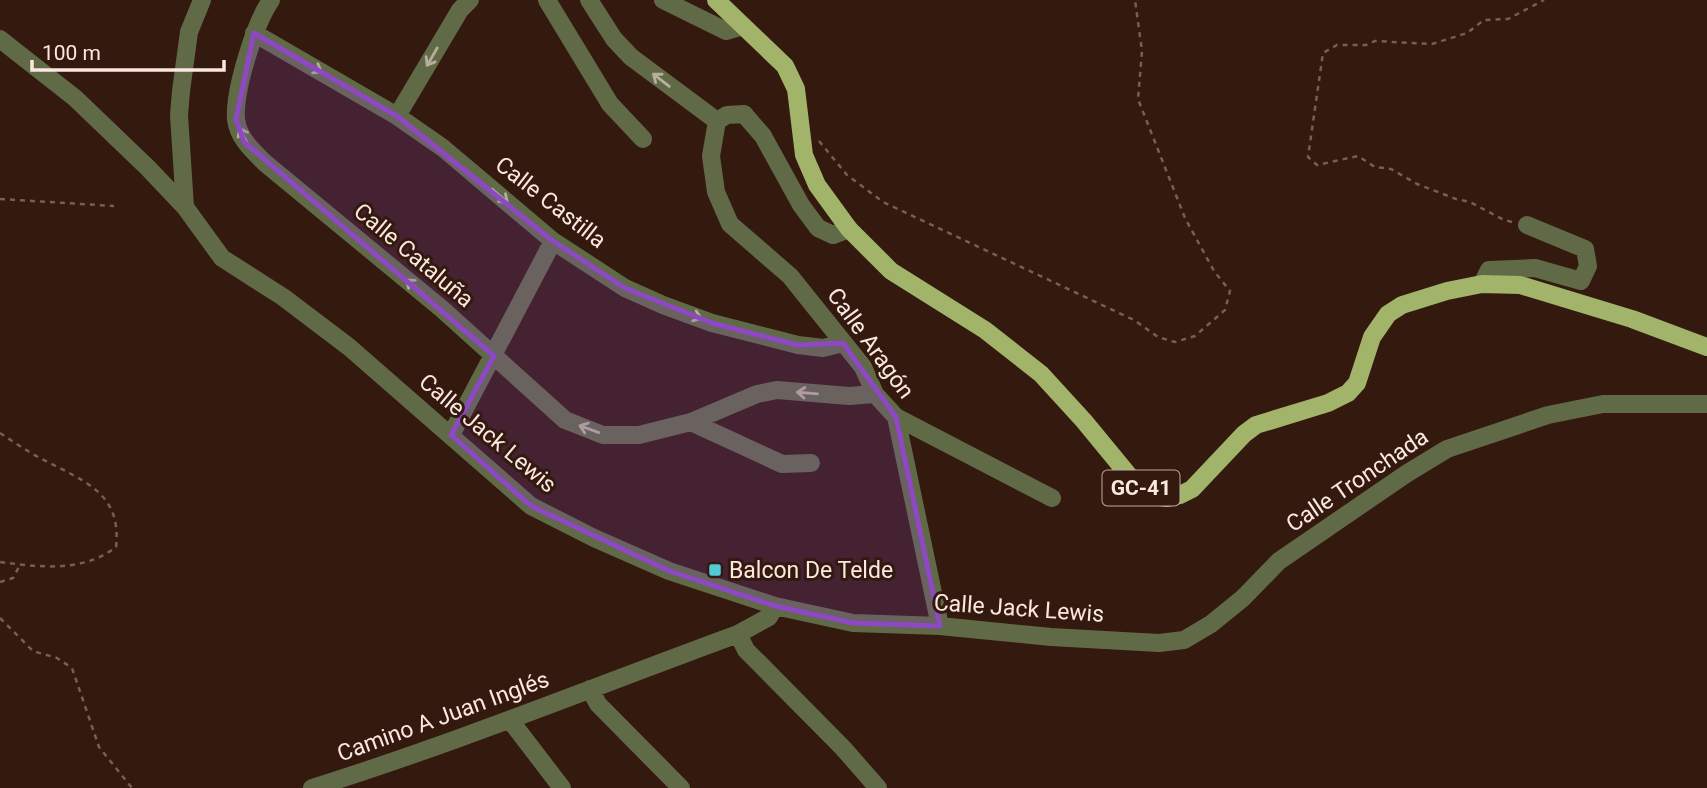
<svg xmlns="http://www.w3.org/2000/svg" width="1707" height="788" font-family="Roboto,sans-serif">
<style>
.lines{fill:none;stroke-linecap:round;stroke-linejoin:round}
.path{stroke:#775f56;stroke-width:2.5;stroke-dasharray:5 5;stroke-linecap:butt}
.minor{stroke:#616a47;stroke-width:18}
.major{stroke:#a2b469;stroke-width:18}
.oneway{stroke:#b6af9c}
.marked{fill:#8e48c4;fill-opacity:0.2;stroke:#8e48c4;stroke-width:5;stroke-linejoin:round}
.poi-dot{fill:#51ccd5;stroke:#33190e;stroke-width:2.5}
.labels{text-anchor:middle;stroke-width:6;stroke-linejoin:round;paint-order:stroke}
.shield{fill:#33190e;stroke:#bfaaa2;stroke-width:2}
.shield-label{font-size:21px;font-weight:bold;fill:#fbe8e1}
.street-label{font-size:23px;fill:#fbe8e1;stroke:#33190e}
.poi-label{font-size:23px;fill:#fbe8e1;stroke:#33190e;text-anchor:start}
</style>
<rect width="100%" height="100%" fill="#33190e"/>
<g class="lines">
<path class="path" d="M819,141l28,34 36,27 251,118 24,17 17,5 20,-6 30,-26 5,-19 -16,-20 -29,-53 -47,-119 4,-48 -7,-51
M0,199l114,7
M1512,222l-8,-2 -34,-18 -14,-3 -39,-15 -26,-15 -16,-2 -17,-11 -41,9 -9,-8 15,-104 14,-8h29l9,-4 57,3 35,-11 17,-13 24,-1 36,-19
M0,433c14,9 28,19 42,26 41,22 80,33 74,88 -33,26 -77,20 -116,15
M0,582l13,-4 7,-13
M0,618l33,33 24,7 15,10 27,79 33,41"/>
<path class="minor" d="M271,0c-16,23 -37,90 -35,119 2,19 17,32 29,44l177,146 123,111 38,15h36l52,-13 66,-28 20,-4 72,6 26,-2
M547,0l63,104 33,35
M589,0l25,39 17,18 86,64
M663,0l63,31 17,-5
M254,33l143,83 46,32 110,93 72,47 38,17 49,18 86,22 25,3 20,-5
M0,39l75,59 73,70 37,39 37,51 61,39 66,50 182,159 63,32 75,33 106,35 78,17 87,3 111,11 108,6 25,-3 27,-16 32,-26 36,-37 127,-87 41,-25 101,-34 55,-11h104
M397,116l63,-106 10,-10
M717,121l-6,35 5,36 14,32 60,52 73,91 12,27 21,23 44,209
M717,121l10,-6 17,-1 19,22 38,69 17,23 15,7 16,-6
M185,207l-6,-92 2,-24 8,-59 13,-32
M1482,284l7,-14 46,-2 46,13 7,-15 -3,-17 -58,-24
M896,417l156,81
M691,422l91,42 29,-1
M451,435l102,-194
M738,634l8,16 97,98 35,40
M590,689l8,15 83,84
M510,720l52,68
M312,788c144,-45 284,-102 426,-154l31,-17 6,-11"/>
<path class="major" d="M716,0l69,66 11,23 8,66 13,30 32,44 42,42 94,59 56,44 43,47 51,62 19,13 13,2 13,-3 12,-6 52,-55 12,-9 72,-22 20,-10 9,-10 15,-46 16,-23 14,-9 45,-14 35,-7 38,1 112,34 75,28"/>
</g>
<defs><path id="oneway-shaft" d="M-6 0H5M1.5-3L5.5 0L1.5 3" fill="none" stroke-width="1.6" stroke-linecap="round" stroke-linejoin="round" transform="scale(1.75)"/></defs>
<g class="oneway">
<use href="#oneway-shaft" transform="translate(432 57) rotate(120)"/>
<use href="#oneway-shaft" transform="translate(313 67) rotate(30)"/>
<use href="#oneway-shaft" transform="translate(661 80) rotate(-142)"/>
<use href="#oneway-shaft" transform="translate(244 137) rotate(-117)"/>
<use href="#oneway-shaft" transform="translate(500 196) rotate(41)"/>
<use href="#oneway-shaft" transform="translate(414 286) rotate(-140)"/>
<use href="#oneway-shaft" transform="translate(692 315) rotate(20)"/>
<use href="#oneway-shaft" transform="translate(807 393) rotate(-175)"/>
<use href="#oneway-shaft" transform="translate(589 429) rotate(-160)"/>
</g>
<path class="marked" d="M254,33l143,83 156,125 72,47 87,35 86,22 45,-2 53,74 44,209 -87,-3 -78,-17 -106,-35 -138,-65 -80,-71 43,-79 -250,-214 -8,-23z"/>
<rect class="poi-dot" x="708" y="563" width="14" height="14" rx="3.5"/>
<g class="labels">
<rect class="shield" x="1102.5" y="470.5" width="77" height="35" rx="5"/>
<g class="shield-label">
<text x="1141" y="495">GC-41</text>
</g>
<g class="street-label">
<text transform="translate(551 202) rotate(38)" y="8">Calle Castilla</text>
<text transform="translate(414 255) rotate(40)" y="8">Calle Cataluña</text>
<text transform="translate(871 343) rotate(54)" y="8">Calle Aragón</text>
<text transform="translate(488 433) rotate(40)" y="8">Calle Jack Lewis</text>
<text transform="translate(1357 480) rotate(-34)" y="8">Calle Tronchada</text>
<text transform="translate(1019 608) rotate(4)" y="8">Calle Jack Lewis</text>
<text transform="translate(443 716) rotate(-20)" y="8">Camino A Juan Inglés</text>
</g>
<g class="poi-label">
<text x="729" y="578">Balcon De Telde</text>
</g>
</g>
<path d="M32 60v10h192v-10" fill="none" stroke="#fbe8e1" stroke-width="3.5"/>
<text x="42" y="60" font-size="21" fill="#fbe8e1" stroke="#33190e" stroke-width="5" paint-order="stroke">100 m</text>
</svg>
